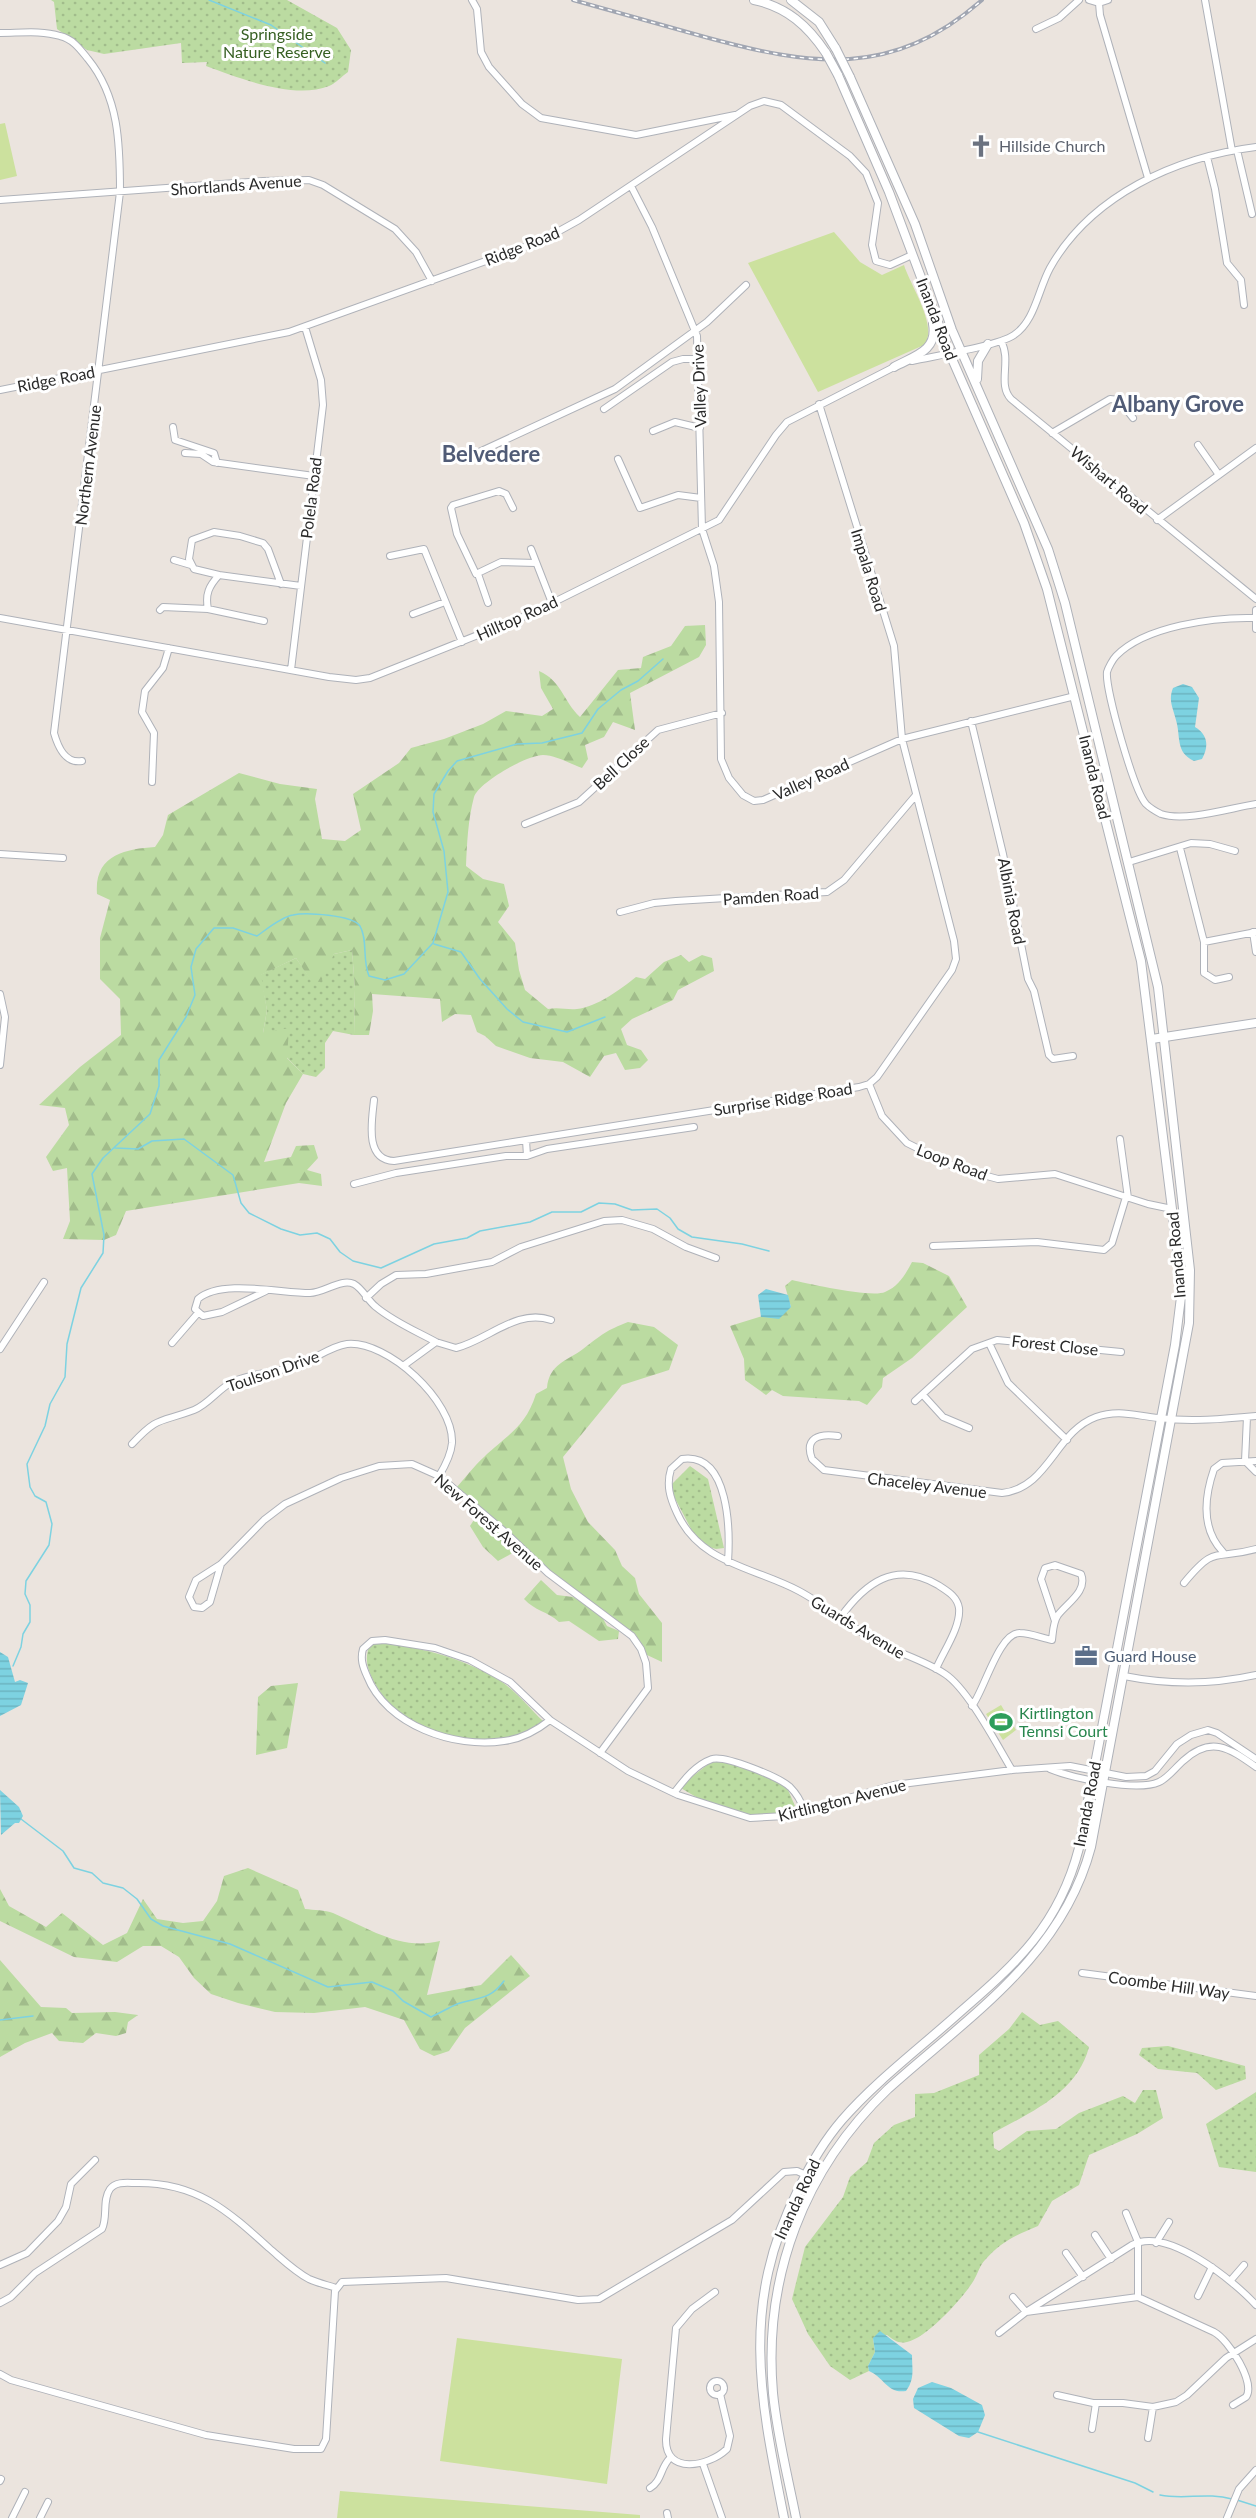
<svg xmlns="http://www.w3.org/2000/svg" width="1256" height="2518" font-family="Lato,sans-serif">
<style>
.green{fill:url(#green-dots)}
.forest{fill:url(#forest-firs)}
.pitch{fill:#cce19e}
.water{fill:url(#water-rules)}
.lines{fill:none;stroke-linecap:round;stroke-linejoin:round}
.stream{stroke:#7dd2e1;stroke-width:1.5}
.minor-casing{stroke:#afb2b9;stroke-width:8}
.tertiary-casing{stroke:#afb2b9;stroke-width:10}
.secondary-casing{stroke:#afb2b9;stroke-width:10}
.minor{stroke:#fff;stroke-width:6}
.tertiary{stroke:#fff;stroke-width:8}
.secondary{stroke:#fff;stroke-width:8}
.rail-casing{stroke:#a1a6b2;stroke-width:4}
.rail{stroke:#fff;stroke-width:1.5;stroke-dasharray:4.5;stroke-linecap:butt}
.secondary-bridge-casing{stroke:#afb2b9;stroke-width:10;stroke-linecap:butt}
.secondary-bridge{stroke:#fff;stroke-width:8}
.labels{text-anchor:middle;stroke-width:6;stroke-linejoin:round;paint-order:stroke}
.park-label{font-size:16px;fill:#365f22;stroke:#fff}
.worship-label{font-size:16px;fill:#5b616d;stroke:#fff;text-anchor:start}
.street-label{font-size:16px;fill:#2a2a2a;stroke:#fff}
.service-label{font-size:16px;fill:#4e5e75;stroke:#fff;text-anchor:start}
.leisure-label{font-size:16px;fill:#27864d;stroke:#fff;text-anchor:start}
.district-label{font-size:22px;font-weight:bold;fill:#505b76;stroke:#fff}
</style>
<defs>
<pattern id="green-dots" width="8" height="8" patternUnits="userSpaceOnUse" patternTransform="scale(1.5)"><rect width="8" height="8" fill="#bbdba1"/><path d="M2 2h.1M6 6h.1" fill="none" stroke="#a1bc8b" stroke-width="1.8" stroke-linecap="round"/></pattern>
<pattern id="forest-firs" width="22" height="20" patternUnits="userSpaceOnUse" patternTransform="scale(1.5)"><rect width="22" height="20" fill="#bbdba1"/><path d="M5 1l3.5 6h-7zM16 11l3.5 6h-7z" fill="#a1bc8b"/></pattern>
<pattern id="water-rules" width="6" height="5" patternUnits="userSpaceOnUse" patternTransform="scale(1.5)"><rect width="6" height="5" fill="#7dd2e1"/><path d="M0 2.5h6" fill="none" stroke="#6cb4c1"/></pattern>
</defs>
<rect width="100%" height="100%" fill="#ebe4de"/>
<path class="green" d="M51,0h236l50,28 14,22 -3,22c-6,4 -13,12 -19,14 -35,14 -90,-8 -123,-20l1,-4 -25,1 -1,-20 -77,11 -17,-4 -30,-21 -3,-27z
M352,950l3,39 -1,46 -21,-4 -8,12v25l-9,9 -13,-3 -40,-41 4,-23 -7,-35 36,-17 15,22 23,-26z
M690,1466l18,13 16,69 -8,1 -17,-5 -30,-57z
M372,1641c45,6 88,15 127,39 16,10 30,28 44,41 -13,8 -30,20 -45,20 -49,2 -102,-15 -125,-61 -7,-14 -9,-25 -1,-39z
M716,1758l69,25 10,23 -27,12 -53,-10 -36,-21z
M1022,2012l18,13 18,-4 31,26c-12,46 -58,65 -96,86l1,15 5,3 28,-20 29,-2 23,-16 44,-17 12,7 8,-13h13l7,28 -26,16 -48,21 -10,30 -27,16 -14,25c-22,9 -37,16 -53,34 -5,5 -7,13 -11,20 -10,17 -47,58 -67,62 -9,2 -13,-2 -20,-7l-14,3 2,14 -7,14 1,5 -19,9 -20,-14 -22,-32 -16,-35 13,-52 38,-50 7,-20 17,-15 7,-19 20,-18 21,-8v-23l19,-1 45,-18v-20l30,-26z
M1168,2046l77,20 1,13 -30,11 -19,-17 -39,-4 -19,-14 3,-7z
M1256,2092v80l-37,-5 -13,-43z"/>
<path class="forest" d="M705,625l1,20 -7,12 -69,36 5,37 -22,-8 -9,15 -19,8 3,14 -6,9c-11,-4 -27,-13 -39,-13 -16,0 -64,27 -69,42 -6,22 -7,47 -8,69l17,13 21,5 5,22 -11,16 17,21 4,27 6,20 23,19c11,-2 19,1 29,0 20,-2 44,-20 59,-32l9,2 19,-17 17,-7 8,7 13,-7 10,3 2,13 -36,19 -5,10 -41,19 -11,10 6,16 14,5 7,10 -8,8 -15,2 -9,-17 -12,3 -14,21 -27,-15 -33,-4 -34,-12 -11,-10 -8,-4 -6,-17 -16,-1 -13,8 -2,-23 -68,-5 1,17 -4,24h-15l1,-46 -3,-39 -18,4 -13,28 -10,-1 -15,-23 -35,17 6,35 -4,23 26,-5 -2,30 16,16 -17,29 -22,59 27,-5 5,-11 18,-1 4,13 -11,12 14,4 1,12 -23,-3 -173,28 -10,24 -12,5 -41,-1 7,-18 -3,-53 -14,3 -7,-14 23,-32 -4,-17 -26,-3 41,-38 41,-32 -1,-36 -20,-20v-41l10,-38 -13,-6c-3,-39 28,-45 58,-47l8,-12 5,-20 71,-42 41,11 37,5 -2,10 7,40 23,2 16,-11 -8,-36 46,-31 12,-15 33,-9 39,-15 23,-13 36,5 11,-7 -12,-21 -2,-17c23,10 24,30 41,46l38,-47 23,-2 2,-11 28,-11 14,-20z
M912,1262l11,1 26,13 18,31 -55,51 -29,20 -1,9 -15,18 -8,-4 -76,-5 -11,-6 -6,5 -21,-15 -1,-21 -14,-33 61,-19 -6,-21 7,-6c17,4 80,18 93,12 14,-6 20,-17 27,-30z
M628,1322l26,5 24,18 -9,25 -47,15 -59,72 8,32 17,33 27,28 7,16 13,12 4,16 23,29v39l-15,-7 -11,-20 -88,-62 -24,-26 -26,14 -15,-14 -13,-21 11,-17 -25,-21c9,-10 18,-22 28,-31 24,-23 41,-29 52,-63l11,-6c2,-24 20,-27 36,-39 18,-14 24,-19 45,-27z
M541,1580l16,15 16,2 27,16 7,13 12,5 -1,8 -19,2 -30,-20 -10,1c-12,-11 -24,-11 -35,-23z
M298,1683l-11,65 -31,7 2,-58 13,-11z
M248,1868l50,22 7,19c9,1 20,1 28,4 35,15 68,38 107,28l-13,54 54,-10 30,-30 19,21 -65,52 -16,23 -15,5 -14,-7 -16,-29 -39,-13 -51,6 -39,-1 -37,-9 -27,-9 -17,-16 -15,-21 -18,-11h-18l-26,16 -43,-5 -74,-36v-32l9,17 37,21 16,-14 41,32 24,-12 16,-34 14,20 26,4 20,-2 14,-20 7,-25z
M0,1960l41,47 25,1 6,5 43,-1 23,3 -10,7 -2,11 -10,3 -20,-3 -13,10 -24,-2 -7,-8 -27,10 -25,14z"/>
<path class="pitch" d="M5,123l12,53 -17,4v-56z
M834,232l26,30 22,13 22,-10c6,20 35,62 20,80l-106,47 -70,-129z
M1001,1705l15,25 -13,10 -17,-26z
M457,2338l165,21 -15,125 -167,-23z
M340,2491l300,24v3h-303z"/>
<path class="water" d="M1183,684l9,3 7,11 -4,29c13,8 14,19 7,32l-8,2c-19,-9 -13,-24 -18,-41 -3,-13 -8,-19 -3,-32z
M766,1289l22,6 3,12 -12,12 -18,-2 -3,-22z
M0,1652l8,5 7,25 5,-2 8,3 -7,22 -21,11z
M0,1790l19,17 4,9 -4,7h-4l-14,12z
M880,2331l32,24c0,14 3,24 -6,36 -19,3 -22,-14 -37,-20l-1,-5 7,-14 -2,-14z
M932,2382l19,6 31,17 3,10 -7,17 -9,6 -10,-2 -45,-28 -1,-9 5,-11z"/>
<g class="lines">
<path class="stream" d="M209,0l62,25 54,38
M434,944l27,8 19,27 27,30 16,13 44,10 38,-15
M115,1148l23,1 14,-8 32,-2 49,36 8,28 8,10 32,16 19,6 17,-2 13,6 10,13 13,9 28,7 53,-24 33,-6 13,-7 50,-9 22,-10h29l18,-9 16,1 17,6 25,-1 13,9 8,11 14,8 50,7 27,7
M13,1666l8,-19 2,-13 7,-12v-17l-5,-11 1,-13 23,-36 3,-21 -6,-22 -11,-6 -5,-9 -3,-23 18,-38 5,-22 15,-27 2,-33 14,-56 22,-35 1,-18 -12,-61 11,-16 47,-44 9,-28v-26l27,-43 9,-22 -4,-28 5,-18 18,-21h19l24,8c10,-7 24,-19 36,-21 12,-3 60,0 67,11 8,14 2,33 9,50l16,4 19,-6 29,-31 15,-51 -4,-41 -11,-39 1,-18 14,-23 9,-10 60,-17 25,-1 40,-10 16,-24 23,-19 17,-9 25,-22
M21,1819l42,32 11,17 18,5 11,10 20,5 14,11 14,20 12,7 67,18 98,43 44,-5 21,9 10,10 28,16c9,-4 17,-9 26,-13 21,-7 32,-3 47,-23
M0,2020l33,-4
M978,2432l157,51 18,9
M1160,2495c24,5 47,-3 72,4
M1237,2500l19,6"/>
<g class="minor-casing">
<path id="minor" d="M472,0l5,9 4,43 8,15 33,37 19,14 95,17 99,-20
M1089,0l10,3 9,-3
M1205,0l27,151
M1099,3l1,12 48,163
M1036,29l23,-11 20,-18
M0,33c20,0 41,-3 60,3 13,3 20,13 28,23 31,38 32,85 32,133l-66,541c4,14 11,31 28,28
M1237,150l15,64
M1207,157l8,32 12,74 14,17 3,25
M631,186l21,41 45,109 5,193 12,37 5,36 2,157 8,19 14,17 11,6 9,-1 139,-61 173,-43
M0,200l263,-19 46,-1 14,5 72,44 21,23 16,29
M1001,341c11,20 -4,43 10,58l245,200
M912,361c22,-5 86,-15 102,-26 21,-14 24,-45 36,-67 41,-73 126,-111 206,-121
M0,390l289,-58 252,-91 38,-21 171,-114 14,-5 17,4 69,51 16,17 12,30 -6,42 4,16 14,4 22,-10
M604,409l68,-47 11,-3h16
M173,427l2,13 39,13 3,10
M653,431l22,-9 25,6
M1052,433l58,-34 9,1 14,18
M1198,445l21,30
M185,453l16,1 12,8 101,14
M475,454l140,-65 92,-67 39,-37
M618,459l22,49 38,-13 23,3
M513,508l-7,-14 -7,-3 -46,14 -2,3 6,26 19,40 25,-12 35,1
M1157,520l99,-72
M531,549l21,54
M390,556l34,-7 38,93
M174,560l17,5
M478,574l10,29
M219,575l-25,-6 -5,-10 3,-19 22,-8 26,4 23,7 5,6 13,35
M160,610l3,-3 45,2
M1256,610v19
M413,614l32,-12
M0,618l329,59 27,3 14,-2 158,-63 191,-95 57,-85 11,-13 109,-56
M1254,618c-40,-1 -109,8 -138,38 -3,3 -8,12 -9,16 -2,17 27,119 39,132 3,3 11,8 15,10 25,8 69,-6 95,-10
M264,621l-56,-12c-3,-15 1,-23 11,-34l82,11
M291,670l32,-265 -2,-25 -16,-53
M971,721l32,133 25,125 6,12 15,64 4,4 20,-3
M152,782l2,-49 -12,-21 3,-21 18,-23 6,-20
M525,824l54,-22 79,-72 64,-17
M1180,848l24,94v31l11,7 14,-3
M0,854l63,4
M1129,862l62,-19 19,1 25,7
M620,912l34,-9 22,-2 151,-9 17,-12 72,-85
M1253,932l3,20
M1204,942l52,-10
M0,994l5,23 -5,48
M869,1084l13,32 25,27 50,25 41,11 57,-5 93,30 24,5
M374,1100c-2,20 -10,60 20,61l465,-74 10,-3 8,-7 75,-107 4,-11 -2,-18 -52,-202 -8,-93 -75,-242
M1120,1139l8,59
M526,1140l1,16 20,-7 147,-22
M354,1184l42,-11 110,-17h21
M933,1246l104,-4 67,8 8,-7 14,-46
M266,1291l-44,21 -19,4 -8,-7 3,-10c23,-20 82,-6 112,-6 14,0 31,-15 44,-9 9,5 14,17 22,23 18,15 40,24 60,35
M366,1298l15,-14 15,-9 30,-1 66,-12 29,-15 83,-26 18,-1 31,9 33,18 30,11
M172,1343l26,-30
M989,1343l19,40 59,57
M0,1349l44,-67
M403,1366l33,-24 20,6c32,-8 61,-40 95,-28
M923,1395l20,22 26,11
M915,1401l57,-52 25,-9 124,12
M1247,1417l-2,44 11,11
M838,1436c-19,-3 -34,2 -26,23l12,11 178,23c47,-5 53,-61 94,-76 23,-8 40,-1 63,1 31,4 66,1 97,-2
M132,1444c27,-29 28,-21 62,-34 15,-6 25,-22 40,-29 22,-9 46,-8 67,-17 14,-5 30,-18 46,-20 40,-4 107,57 105,99 -1,12 -7,23 -13,33
M1223,1552c-22,-23 -19,-54 -9,-83l8,-6 34,-2
M728,1562c2,-30 2,-110 -46,-103l-11,10c-5,16 -1,29 6,44 23,51 77,54 122,78 26,14 50,34 76,50 22,12 49,19 70,33 23,15 52,71 67,96
M221,1564l-11,38 -8,6 -8,-1 -5,-10 7,-17 25,-16 43,-44 21,-16 56,-26 38,-12 33,-2 27,12 66,56 43,41 84,63 9,13 5,14 2,25 -48,65
M1184,1583c33,-40 30,-22 72,-34
M840,1618c25,-35 55,-58 98,-33 9,6 19,11 21,23 2,19 -16,44 -23,61
M1124,1676c45,9 87,9 132,-1
M972,1706c12,-15 27,-74 48,-73 10,0 22,5 32,7 1,-8 1,-18 6,-25 9,-12 30,-24 23,-41l-26,-9 -10,3 -4,11 14,42
M550,1720c-14,11 -28,19 -46,21 -49,8 -118,-16 -137,-65 -4,-9 -7,-17 -4,-27l9,-8 13,-1 50,8 35,12 40,22 40,38 78,51 50,24 72,23 36,-2 108,-31 118,-15 58,-4 56,11 20,-1 9,-5 22,-27 14,-9 17,-5 9,3 39,26
M1050,1769c22,9 87,23 109,13 9,-4 16,-14 24,-21 28,-26 46,-13 73,6
M674,1793c10,-13 21,-28 38,-34 13,-4 67,18 78,28 6,6 11,14 14,23
M1082,1973l174,23
M1126,2213l12,29v55
M1095,2235l16,24
M1156,2243l13,-21
M1066,2253l17,24
M0,2265l27,-12 31,-32 8,-14 5,-23 24,-24
M1231,2280l13,-15
M715,2292l-23,17 -16,19 -10,111c-1,36 42,28 61,10l3,-13 -10,-42
M1198,2296l14,-29
M1013,2297l13,15 112,-15 76,35c15,8 42,51 32,65l-13,8
M0,2303l11,-6 24,-24 67,-44c6,-12 0,-29 8,-40 6,-8 18,-6 26,-6 60,-1 91,27 133,65 13,11 25,23 40,31 9,4 18,6 27,9
M999,2333l27,-21 106,-67c35,-19 102,36 124,60
M0,2374l11,6 195,55 88,14h27l5,-10 9,-148 7,-9 104,-4 132,22 21,-1 133,-79 52,-48 13,-1 20,9
M710 2388a7 7 0 1 1 14 0a7 7 0 1 1-14 0Z
M1057,2395l36,8h30l30,4 23,-5 11,-7 39,-37 30,-19
M1092,2429l4,-26
M1148,2438l5,-31
M703,2464l19,54
M0,2481l1,-2
M650,2488c12,-7 10,-20 20,-30
M667,2513l1,5
M12,2518l13,-26
M40,2518l8,-16
M1227,2518l12,-29 17,-19"/>
</g>
<g class="tertiary-casing">
<path id="tertiary" d="M1152,1039l104,-16"/>
</g>
<g class="secondary-casing">
<path id="secondary" d="M754,0c33,7 54,26 72,53
M791,0l28,22 17,27
M894,367c20,-11 44,-16 39,-43
M977,379l1,-18 10,-17
M784,2518c-24,-120 -44,-213 14,-328 12,-25 26,-49 44,-70 34,-39 78,-72 117,-107 58,-50 100,-88 120,-165l96,-503 6,-48 -2,-32 -38,-304 -94,-372 -23,-66 -75,-171 -60,-160 -51,-117
M796,2518c-8,-41 -19,-83 -23,-125 -10,-116 31,-224 115,-304 80,-72 174,-132 203,-242l98,-524 1,-53 -32,-283 -93,-384 -17,-54 -96,-219 -37,-106 -65,-147"/>
</g>
<use href="#minor" class="minor"/>
<use href="#tertiary" class="tertiary"/>
<use href="#secondary" class="secondary"/>
<g class="rail-casing">
<path id="rail" d="M573,0c44,12 88,25 132,37 106,29 187,42 277,-37"/>
</g>
<use href="#rail" class="rail"/>
<g class="secondary-bridge-casing">
<path id="secondary-bridge" d="M836,49l14,28
M826,53l12,22"/>
</g>
<use href="#secondary-bridge" class="secondary-bridge"/>
</g>
<defs>
<g id="church-bare" transform="scale(1.8)"><path d="M-1.2-6h2.4v3.5h3.3v2.4h-3.3V6h-2.4V-.1h-3.3v-2.4h3.3Z" fill="#6b7280" stroke="#fff" stroke-width="2.5" paint-order="stroke"/></g>
<g id="office-bare" transform="scale(1.8)"><path d="M-6-3h4V-5.5h4V-3h4V5H-6ZM-1-4.5V-3h2v-1.5ZM-6 0V1H6V0Z" fill="#5c6f8a" stroke="#fff" stroke-width="2.5" paint-order="stroke"/></g>
<g id="stadium-bare" transform="scale(1.8)"><path d="M0-5a6.5 5 0 1 0 0 10a6.5 5 0 1 0 0-10ZM-3.5-1.8h7v3.6h-7Z" fill="#2e9e5b" stroke="#fff" stroke-width="2.5" paint-order="stroke"/></g>
</defs>
<g fill-rule="evenodd">
<use href="#church-bare" x="981" y="146"/>
<use href="#office-bare" x="1086" y="1656"/>
<use href="#stadium-bare" x="1001" y="1722"/>
</g>
<g class="labels">
<g class="park-label">
<text x="277" y="40">Springside<tspan x="277" dy="18">Nature Reserve</tspan></text>
</g>
<g class="worship-label">
<text x="999" y="152">Hillside Church</text>
</g>
<g class="street-label">
<text transform="translate(236 185) rotate(-4)" y="6">Shortlands Avenue</text>
<text transform="translate(522 246) rotate(-22)" y="6">Ridge Road</text>
<text transform="translate(937 319) rotate(69)" y="6">Inanda Road</text>
<text transform="translate(56 379) rotate(-11)" y="6">Ridge Road</text>
<text transform="translate(699 386) rotate(-92)" y="6">Valley Drive</text>
<text transform="translate(88 465) rotate(-83)" y="6">Northern Avenue</text>
<text transform="translate(1109 480) rotate(40)" y="6">Wishart Road</text>
<text transform="translate(311 498) rotate(-83)" y="6">Polela Road</text>
<text transform="translate(869 570) rotate(73)" y="6">Impala Road</text>
<text transform="translate(517 618) rotate(-24)" y="6">Hilltop Road</text>
<text transform="translate(621 763) rotate(-43)" y="6">Bell Close</text>
<text transform="translate(1095 777) rotate(76)" y="6">Inanda Road</text>
<text transform="translate(811 779) rotate(-24)" y="6">Valley Road</text>
<text transform="translate(771 896) rotate(-4)" y="6">Pamden Road</text>
<text transform="translate(1012 901) rotate(79)" y="6">Albinia Road</text>
<text transform="translate(783 1099) rotate(-9)" y="6">Surprise Ridge Road</text>
<text transform="translate(952 1162) rotate(21)" y="6">Loop Road</text>
<text transform="translate(1176 1255) rotate(-95)" y="6">Inanda Road</text>
<text transform="translate(1055 1345) rotate(6)" y="6">Forest Close</text>
<text transform="translate(273 1371) rotate(-19)" y="6">Toulson Drive</text>
<text transform="translate(927 1485) rotate(7)" y="6">Chaceley Avenue</text>
<text transform="translate(489 1522) rotate(41)" y="6">New Forest Avenue</text>
<text transform="translate(858 1627) rotate(31)" y="6">Guards Avenue</text>
<text transform="translate(842 1800) rotate(-14)" y="6">Kirtlington Avenue</text>
<text transform="translate(1087 1804) rotate(-79)" y="6">Inanda Road</text>
<text transform="translate(1169 1985) rotate(8)" y="6">Coombe Hill Way</text>
<text transform="translate(797 2199) rotate(-65)" y="6">Inanda Road</text>
</g>
<g class="service-label">
<text x="1104" y="1662">Guard House</text>
</g>
<g class="leisure-label">
<text x="1019" y="1719">Kirtlington<tspan x="1019" dy="18">Tennsi Court</tspan></text>
</g>
<g class="district-label">
<text x="1178" y="412">Albany Grove</text>
<text x="491" y="462">Belvedere</text>
</g>
</g>
</svg>
